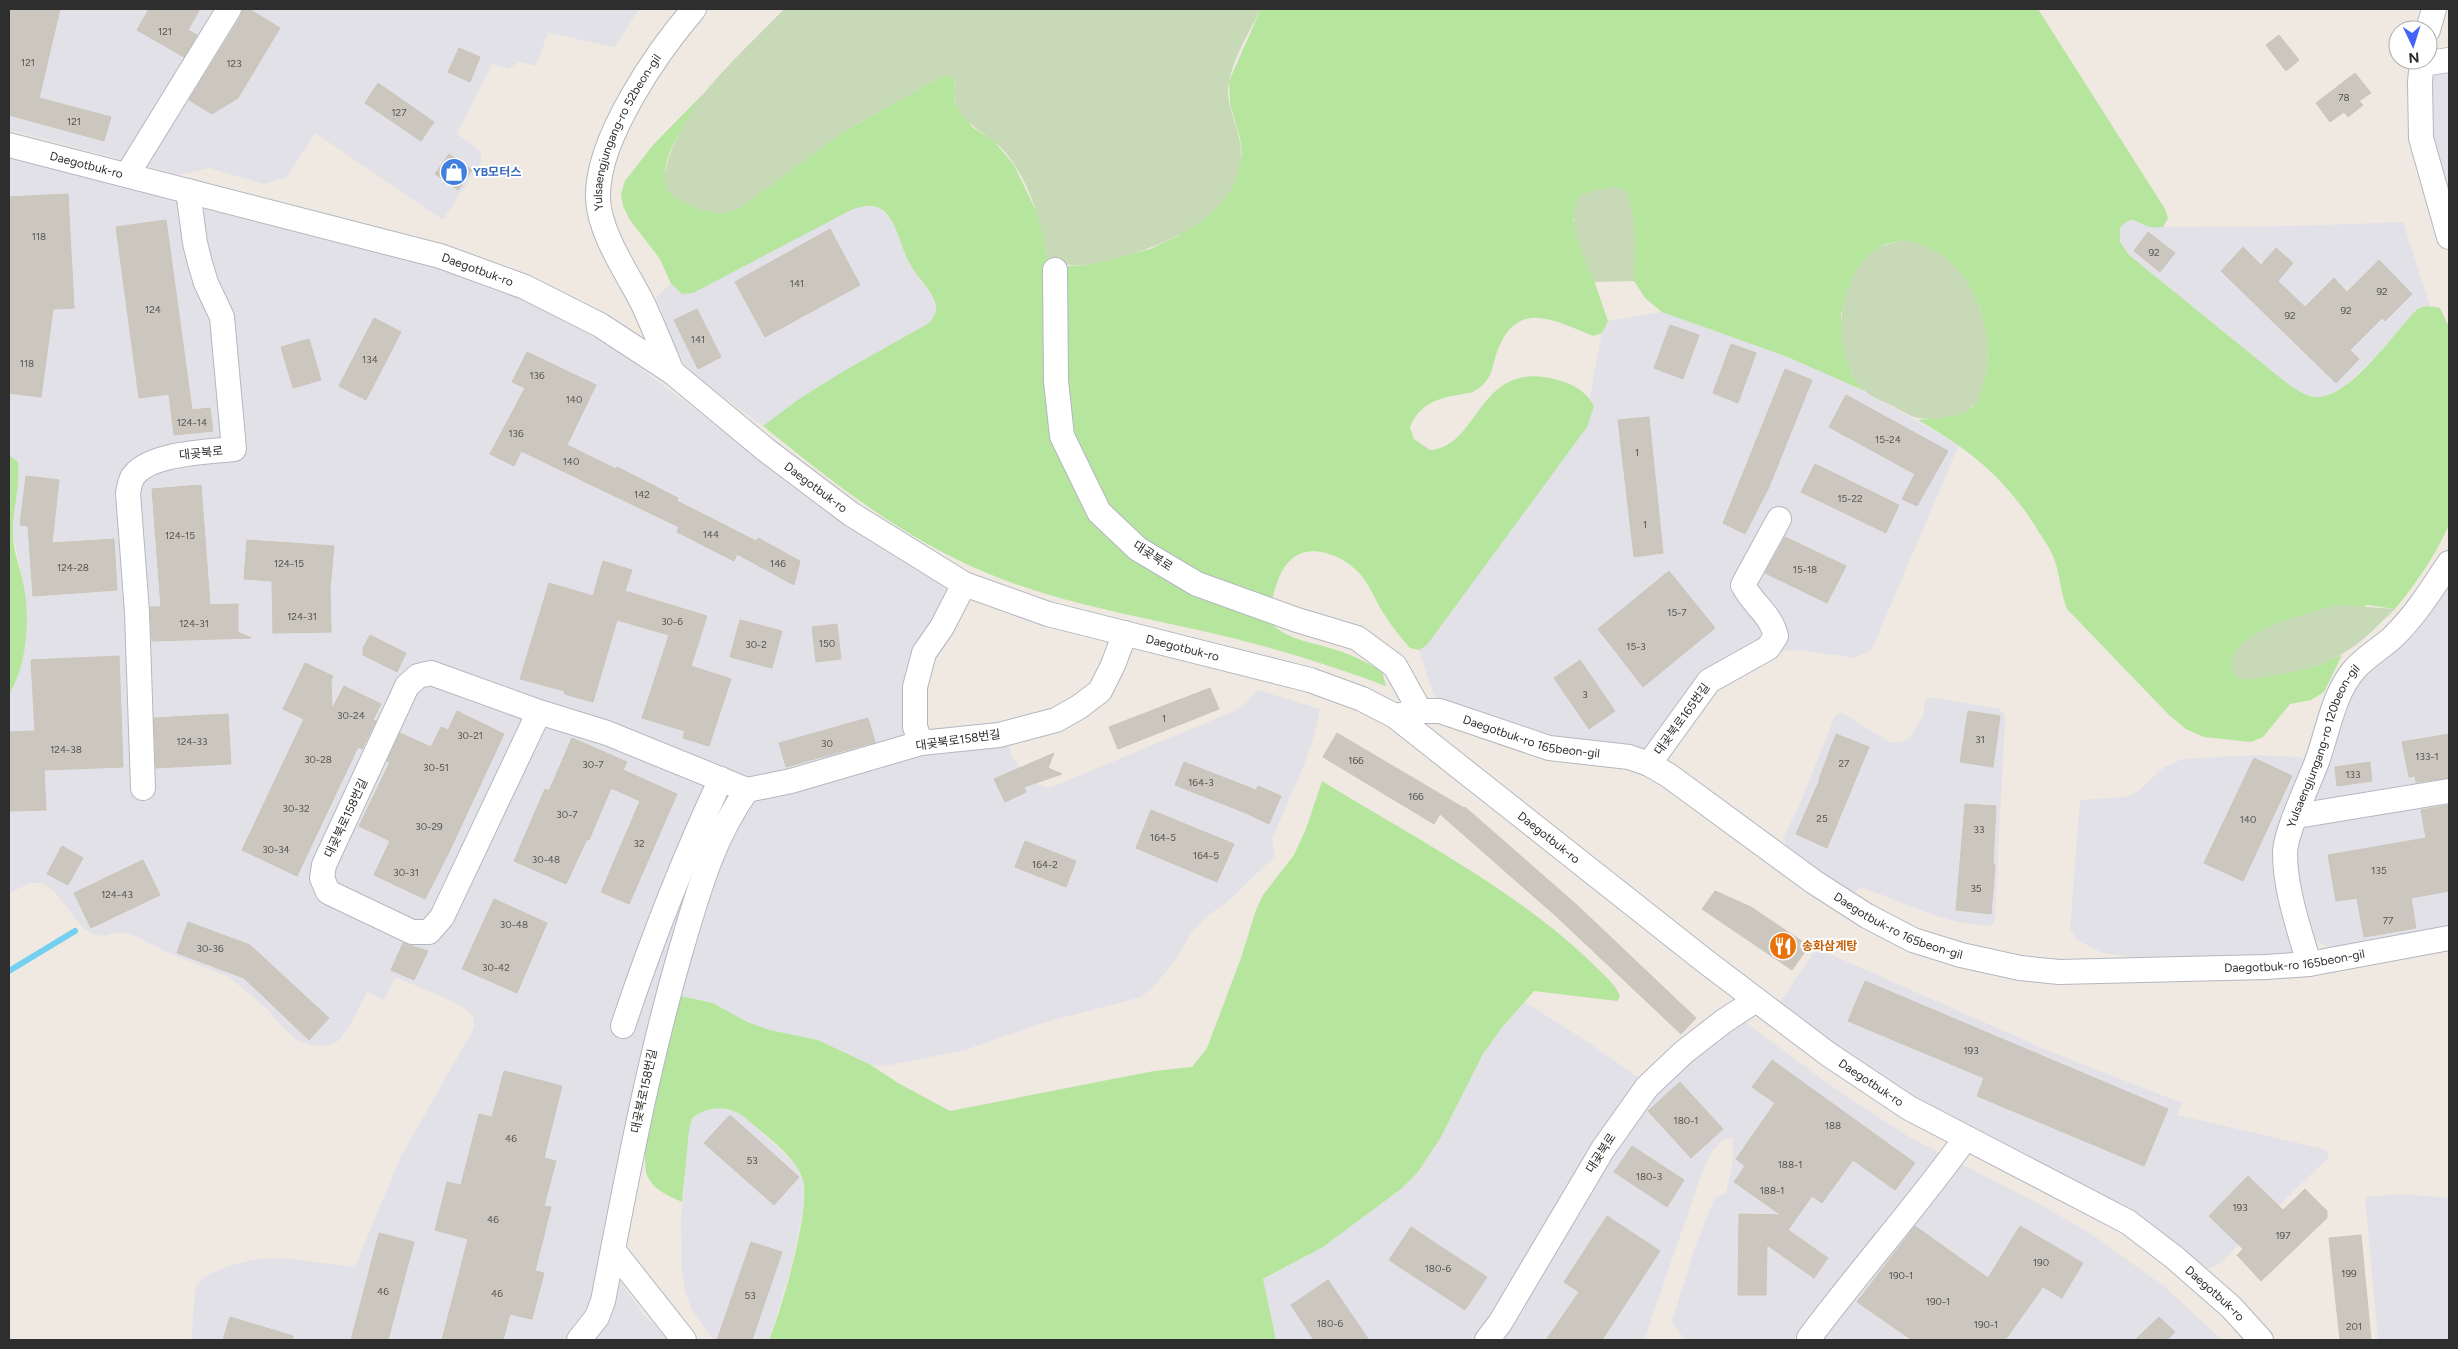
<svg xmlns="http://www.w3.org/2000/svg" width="2458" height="1349" font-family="Figtree,'Noto Sans KR',sans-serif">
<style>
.industrial{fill:#e3e1e8}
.green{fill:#b6e59e}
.cemetery{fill:#c8d9b8}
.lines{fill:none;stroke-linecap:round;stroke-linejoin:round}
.stream{stroke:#75cff0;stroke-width:6}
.building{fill:#cbc7bf;stroke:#cbc5ba}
.minor-casing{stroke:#b4b7c1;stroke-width:26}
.minor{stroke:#fff;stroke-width:24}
.labels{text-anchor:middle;stroke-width:4;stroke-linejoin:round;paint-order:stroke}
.number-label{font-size:10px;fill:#555452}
.street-label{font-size:12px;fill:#2e2e2e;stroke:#fff}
.shop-label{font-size:12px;font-weight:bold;fill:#366cbe;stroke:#fff;text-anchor:start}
.food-label{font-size:12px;font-weight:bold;fill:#c56008;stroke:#fff;text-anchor:start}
</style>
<rect width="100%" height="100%" fill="#efe9e1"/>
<path class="industrial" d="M9,9h630l-24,38 -67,-14 -12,33 -17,-4 -11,7 -16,-5 -35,70 23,17 2,9 -39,60 -128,-87 -28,44 -23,7 -55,-16 -29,7 -171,-45z
M2449,68v139l-22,-77 5,-56z
M9,155l397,103 81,26 44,19 49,26 51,32 216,164 96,60 5,7 -38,142 -171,56 -138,465 43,60 26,25h-479l5,-55 8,-8 25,-11 29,-7 24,-1 73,9 45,-109 74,-130v-10l-9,-10 -17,-9 -53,-22 -11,23 -17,-8 -17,34 -12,15 -12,5 -17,-1 -12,-5 -13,-11 -17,-20 -38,-32 -56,-22 -42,-21 -13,-2 -15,4 -10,-2 -10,-6 -29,-37 -12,-8h-11l-22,10v-198l6,-10 11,-52v-22l-2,-25 -11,-52 2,-41 4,-20 -1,-11 -9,-7z
M864,206l12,1 8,5 8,9 29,61 12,14 3,10 -1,10 -6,7 -130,76 -36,27 -61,-45 -17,-16 -9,-16 -20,-52 15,-13 11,10 171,-85z
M2136,220l14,7h13l132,-1 108,-4 27,84 -13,4 -45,50 -27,26 -20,11h-11l-14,-5 -17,-12 -154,-125 -9,-13v-14l6,-7z
M1662,312l123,44 80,35 94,54 -87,204 -17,9 -56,-8 -26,2 -59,34 -56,76 -70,-14 -149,-46 -8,-14 -12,-38 8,-5 167,-239 -4,-8 5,-30 7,-35 6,-12z
M2449,579v352l-120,17 -13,-8 -7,-12 -8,-22 -7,-53 57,-163z
M1258,690l62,19 -7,30 -9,26 -32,74 3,17 -49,47 -19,13 -16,17 -17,29 -21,25 -12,10 -102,27 -74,26 -80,16 -14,-1 -53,-25 -48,-10 -23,-8 -34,-19 -37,-8 47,-146 31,-50 170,-47 85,-11 2,15 22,26 16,6 183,-76 15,-10z
M1926,698h12l61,11 5,4 1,8 -10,196 -1,6 -6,3 -30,-4 -22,-6 -75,-29 -9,8 -61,-43 -5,-7 -2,-8 3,-7 13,-26 35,-88 5,-3 6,2 45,28 13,-2 8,-6 11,-19z
M2255,755l45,2 6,3 -27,80 13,112 -6,6 -140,1 -44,-6 -25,-13 -7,-11 10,-129 46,-3 10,-4 27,-25 19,-9z
M1821,950l228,101 133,52 -4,12 149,35 2,7 -110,107 -11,5 -51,-40 -34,-21 -215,-113 -66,-43 -63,-49 35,-51z
M1525,1002l63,40 69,49 83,-73 97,72 72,47 134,69 51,30 71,51 57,53h-537l-13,-18 22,-72 21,-53 11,-4 7,-32v-23l-10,2 -11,11 -8,16 -60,173h-368l-13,-60 60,-33 78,-58 17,-17 23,-35 42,-83 17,-24z
M715,1107l17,3 14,8 48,45 9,15 1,17 -2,20 -10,50 -23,75h-56l-20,-28 -8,-21 -3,-20 -1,-48 8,-92 3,-13 9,-7z
M2404,1194l45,4v142h-71l-13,-143z"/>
<path class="green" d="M1261,9h777l127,200 3,9 -5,9c-4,0 -9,1 -13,0 -15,-4 -16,-14 -30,1v14l9,13 154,125c10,7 20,16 33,17 29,2 68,-50 86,-71 5,-5 10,-13 16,-17 7,-4 14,-3 22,-1l9,19v198c-14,31 -32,57 -54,84l-28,-4 -121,75 72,-15 24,-10 -18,37 -13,8 -21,4 -27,33 -12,5 -47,-5 -18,-8 -17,-14 -102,-106c-6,-16 -7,-32 -12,-48 -5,-14 -14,-25 -21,-37 -32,-49 -66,-75 -116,-104l43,-6 13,-8 12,-31 2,-19 -8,-48 -10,-21 -66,-46 -18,3 -12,7 -21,29 -7,18 -5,17 10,58 14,18 -80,-35 -123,-44 -17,-14 -11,-17 -1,-65 -60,3 35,102 -6,12 -9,3c-41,-17 -78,-38 -97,19 -4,14 -5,26 -20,35 -5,4 -12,3 -18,5 -23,4 -39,10 -48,32l4,12 16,11c51,-3 47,-93 128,-70 15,4 29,12 36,26l-7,21 -160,218 -8,5 -9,-2c-10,-11 -20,-24 -28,-37 -7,-12 -12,-25 -21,-36 -10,-11 -21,-18 -35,-22 -44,-11 -51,33 -58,66 16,21 41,22 65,30 17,5 33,13 49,22l4,15c-61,-23 -124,-42 -188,-56 -70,-16 -145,-29 -211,-57 -83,-34 -155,-91 -224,-147l36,-27 45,-28 85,-48c4,-5 8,-10 7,-17 -1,-12 -20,-30 -26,-42 -9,-15 -12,-39 -25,-52 -9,-9 -21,-6 -32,-3l-160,84 -11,1 -11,-10 -11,-25 -30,-39 -7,-14 -2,-12 4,-13 28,-36 51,-52c-12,21 -40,57 -39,82 1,7 6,16 9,22l39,16 132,-82 99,-56 10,3v22l18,27 21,13 21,25 24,50 5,14 4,28 20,9 20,-1 63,-16 28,-13 64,-81 -2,-17 -10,-34 -1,-23z
M9,455l9,7c3,23 -6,48 -5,72 0,18 8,35 11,53 6,35 3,77 -15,108z
M1322,781c92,57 201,112 277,189 8,8 18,16 21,27l-3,4 -83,-10 -34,39 -17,24 -42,83 -23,35 -17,17 -78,58 -60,32 13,61h-507c12,-29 44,-135 33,-163 -7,-20 -36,-41 -52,-55 -17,-17 -39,-18 -58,-4l-3,13 -7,71c-13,-6 -29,-12 -35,-27 -10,-26 22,-147 29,-180l37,8 34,19 23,8 48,10 53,25 27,18 52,28 204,-40 38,-4 15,-19 34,-90 15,-48 7,-15 31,-40 12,-26z"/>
<path class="cemetery" d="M784,9h477c-12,24 -31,53 -33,81 -1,18 13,41 13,63 1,57 -67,89 -113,102 -27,7 -56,18 -81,2 -5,-35 -19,-78 -42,-105 -15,-19 -44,-26 -50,-51 -2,-7 0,-15 -1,-23l-10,-3 -99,56 -106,78c-19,9 -36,2 -55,-6 -7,-4 -13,-7 -17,-14 -11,-23 24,-79 38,-97 24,-29 53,-56 79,-83z
M1613,187l11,2c15,22 10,66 10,92l-40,1c-10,-26 -29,-60 -15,-86l17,-6z
M1904,241c68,5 102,101 74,158 -8,15 -23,17 -38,19 -27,2 -27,-1 -49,-13 -9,-4 -20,-8 -27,-15 -35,-33 -28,-112 11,-140 9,-6 18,-7 29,-9z
M2340,605l55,4c-17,16 -32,33 -53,45 -28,17 -64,21 -96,26l-10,-3c-2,-2 -5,-7 -5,-10 -3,-36 84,-57 109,-62z"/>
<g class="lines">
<path class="stream" d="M9,971l66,-40"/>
</g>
<path class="building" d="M9,9h51l-21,89 72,19 -7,24 -95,-26z
M149,9h51l-12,21 9,5 -13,22 -47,-27z
M243,9h6l31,19 -42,70 -26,16 -23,-14 52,-84z
M2279,35l20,25 -13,11 -20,-26z
M459,48l21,9 -10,25 -22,-10z
M2355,73l16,20 -12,8 4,4 -15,12 -4,-5 -14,10 -14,-19z
M378,83l56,39 -13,19 -56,-38z
M449,154l23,16 -14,20 -23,-16z
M68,194l6,114 -21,1 -12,88 -32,-4v-196z
M166,220l26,190 18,-2 3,23 -39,4 -5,-41 -30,4 -23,-171z
M830,229l30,56 -95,52 -30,-55z
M2148,232l27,21 -15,19 -26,-21z
M2243,247l18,18 15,-17 17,15 -15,18 27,26 29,-29 13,14 32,-32 33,34 -27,27 -3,-3 -32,32 9,9 -23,24 -115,-112z
M697,309l24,48 -23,12 -24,-49z
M374,318l27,14 -35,68 -27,-14z
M1670,325l29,10 -16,44 -29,-11z
M309,339l12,41 -28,8 -12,-41z
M1731,344l25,9 -18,50 -25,-10z
M527,352l69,33 -29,60 49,24 1,-2 61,31 -1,3 79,40 2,-3 42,23 -6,24 -57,-31 -3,7 -57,-29 2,-5 -158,-76 -7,15 -24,-12 35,-66 -13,-6z
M1785,369l27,11 -43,107 -24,47 -22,-11z
M1846,395l102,56 -31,55 -15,-7 13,-25 -86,-47z
M1649,417l14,136 -29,4 -16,-137z
M1815,464l84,41 -13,28 -85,-41z
M26,476l33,4 -7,63 62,-4 3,51 -84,6 -5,-70 -8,-1z
M201,485l9,120 28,-1v28l13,6 -99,3 -2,-34h11l-9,-118z
M1785,537l61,29 -19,37 -62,-30z
M247,540l87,6 -4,43 1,43 -58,1 -1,-52 -28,-2z
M603,561l29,9 -7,21 82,25 -16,50 40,13 -22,67 -26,-8 2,-7 -43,-13 27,-83 -52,-15 -24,82 -29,-8 1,-3 -45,-12 29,-96 44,13z
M1669,571l46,57 -72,59 -45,-58z
M740,620l42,11 -10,37 -42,-11z
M837,624l4,35 -25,3 -4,-35z
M370,635l36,18 -9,19 -34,-17v-7z
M119,656l4,111 -79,3 2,40 -37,1v-79l26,-1 -4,-71z
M1580,660l35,51 -26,18 -35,-51z
M305,663l28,13 -2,4 1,29 12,-23 37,18 -8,16 3,1 -14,28 -4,-2 -61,129 -55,-26 62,-131 -21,-10z
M1210,688l9,21 -101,40 -9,-22z
M457,711l47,23 -55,118 -24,47 -51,-24 16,-34 -31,-15 31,-64 -3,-1 13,-28 31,14 10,-20 7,3z
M1968,711l32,5 -7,51 -33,-5z
M228,714l3,50 -75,4 -2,-50z
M868,718l7,24 -89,25 -7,-24z
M1337,733l127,75 1,-1 113,99 118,112 -15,16 -124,-117 -117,-103 -6,10 -111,-67z
M1836,734l33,13 -42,101 -31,-14 24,-55h-1z
M2449,734v44l-33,4 -1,-6 -6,1 -7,-35z
M572,738l55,24 -4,8 54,24 -48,110 -28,-12 39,-91 -29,-13 -22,52 -2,-1 -21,45 -52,-23 31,-72 4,2z
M1054,753l-6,15 14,6 -38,13 2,5 -21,10 -11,-23z
M2254,758l38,18 -49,105 -39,-18z
M1184,762l72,28 2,-4 23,10 -12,28 -23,-11 -71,-28z
M2370,762l2,19 -35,5 -2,-19z
M1965,804l31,2 -3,58 2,1 -4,49 -35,-4z
M2449,805v86l-38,7 5,30 -52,9 -7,-39 -21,3 -8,-46 98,-17 -5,-28z
M1151,810l83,34 -17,38 -81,-34z
M1025,841l51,20 -10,26 -51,-20z
M62,846l21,12 -15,27 -21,-11z
M143,860l17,35 -69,33 -17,-35z
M1715,891l36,16 58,39 -17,24 -90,-61z
M494,899l53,24 -30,70 -55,-24z
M188,922l62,23 79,73 -20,22 -65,-62 -67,-25z
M403,943l25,8 -14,29 -23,-10z
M1865,981l303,128 -24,57 -167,-70 7,-18 -136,-57z
M1772,1060l143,103 -20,27 -42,-30 -31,43 -10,-7 -24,34 40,28 -14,20 -47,-33 -1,50h-28l1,-81 42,1 -47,-33 11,-16 -9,-7 39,-56 -23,-16z
M504,1071l58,15 -18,72 12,3 -12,45 7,1 -16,64 9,2 -12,46 -22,-5 -7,26h-61l26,-101 -33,-9 12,-48 14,3 18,-71 13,3z
M1680,1082l43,47 -32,29 -43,-47z
M730,1115l69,62 -25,28 -70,-62z
M1632,1146l52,34 -17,27 -53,-35z
M2248,1176l35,34 22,-21 22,22v7l-66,63 -24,-26 6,-6 -34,-33z
M1607,1216l53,35 -58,89h-56l33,-48 -15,-10z
M1915,1226l73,52 32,-52 63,37 -21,35 -19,-11 -38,53h-93l-55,-38z
M1411,1227l76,50 -22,33 -76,-50z
M379,1233l35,9 -26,98h-37z
M2361,1235l10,105h-31l-11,-102z
M751,1242l31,10 -30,88h-35z
M1328,1280l41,60h-55l-23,-35z
M230,1317l63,19v4h-70z
M2159,1317l16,15 -8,8h-32z"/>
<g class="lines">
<g class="minor-casing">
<g id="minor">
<path d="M2428,30l6,-21"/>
<path d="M2422,60l-2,22 1,56 28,99"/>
<path d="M2421,64l28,-4"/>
<path id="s1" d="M9,145l431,111 85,31 75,38 72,47 94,78 85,64 113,70 84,30 262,66 52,19 33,17 310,245 123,93 81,54 219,114 47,36 56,49 30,33"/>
<path d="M127,175l102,-166"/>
<path d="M1055,270l1,111 6,55 37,76 39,37 59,35 100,36 60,18 38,28 25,45"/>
<path id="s2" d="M672,372c-9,-22 -18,-44 -28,-66 -15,-31 -45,-72 -46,-108 -2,-58 59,-146 96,-189"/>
<path d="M539,712l-97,205 -13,15h-17l-84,-40 -6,-14 2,-13 83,-179 11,-10 13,-3 108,39 68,21 140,57"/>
<path id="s3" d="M1395,716l25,-5h20l109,37 80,9 20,7 19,11 146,107 53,34 46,24 48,15 59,13 39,4 207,-5 43,-3 140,-26"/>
<path d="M921,743l-6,-16v-40l9,-34 18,-26 22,-43"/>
<path d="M1649,764l60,-83 59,-33 8,-12c-6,-23 -22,-30 -33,-51l36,-66"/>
<path d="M143,788l-6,-176 -9,-119c1,-5 2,-11 4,-15 15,-25 76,-26 102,-29l-12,-132 -16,-34 -6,-20 -5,-20 -7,-52"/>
<path d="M2297,816l152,-25"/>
<path id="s4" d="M2309,964c-10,-36 -24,-74 -24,-111 0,-20 23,-68 31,-89 12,-31 16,-68 38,-94 11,-13 26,-21 38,-32 23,-22 40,-49 57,-75"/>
<path d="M623,1026c28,-84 60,-166 98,-247"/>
<path d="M613,1250l71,90"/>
<path d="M1809,1338c51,-68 107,-131 156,-199"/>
<path d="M579,1340l18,-23 6,-16c23,-119 44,-234 78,-351 17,-57 31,-111 66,-160l44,-9 130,-38 78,-8 57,-15 23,-13 21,-16 13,-26 12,-32"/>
<path d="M1487,1340l13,-17 103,-174 44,-62 37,-35 40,-31 32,-21"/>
</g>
</g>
<use href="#minor" class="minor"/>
</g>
<defs>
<g id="shop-disc" transform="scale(1.4375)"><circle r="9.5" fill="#3f7fe0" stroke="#fff"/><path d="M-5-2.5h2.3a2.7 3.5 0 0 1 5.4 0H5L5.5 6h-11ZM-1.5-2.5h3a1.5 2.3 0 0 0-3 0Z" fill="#fff"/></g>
<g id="restaurant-disc" transform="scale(1.4375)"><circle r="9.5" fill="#e8710a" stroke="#fff"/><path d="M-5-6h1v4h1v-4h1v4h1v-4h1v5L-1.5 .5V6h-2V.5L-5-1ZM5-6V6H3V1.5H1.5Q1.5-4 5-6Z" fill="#fff"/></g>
</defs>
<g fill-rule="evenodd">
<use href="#shop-disc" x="454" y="172"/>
<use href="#restaurant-disc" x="1783" y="946"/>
</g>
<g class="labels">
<g class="number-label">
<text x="165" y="35">121</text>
<text x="28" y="66">121</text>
<text x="234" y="67">123</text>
<text x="2344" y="101">78</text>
<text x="399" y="116">127</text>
<text x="74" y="125">121</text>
<text x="39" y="240">118</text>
<text x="2154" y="256">92</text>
<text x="797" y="287">141</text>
<text x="2382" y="295">92</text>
<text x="153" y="313">124</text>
<text x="2346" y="314">92</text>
<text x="2290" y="319">92</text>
<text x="698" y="343">141</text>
<text x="370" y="363">134</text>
<text x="27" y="367">118</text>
<text x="537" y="379">136</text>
<text x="574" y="403">140</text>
<text x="192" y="426">124-14</text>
<text x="516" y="437">136</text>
<text x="1888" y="443">15-24</text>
<text x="1637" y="456">1</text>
<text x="571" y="465">140</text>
<text x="642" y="498">142</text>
<text x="1850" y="502">15-22</text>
<text x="1645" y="528">1</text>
<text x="711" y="538">144</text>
<text x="180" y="539">124-15</text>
<text x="289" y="567">124-15</text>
<text x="778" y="567">146</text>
<text x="73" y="571">124-28</text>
<text x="1805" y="573">15-18</text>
<text x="1677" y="616">15-7</text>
<text x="302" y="620">124-31</text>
<text x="672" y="625">30-6</text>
<text x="194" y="627">124-31</text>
<text x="827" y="647">150</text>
<text x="756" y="648">30-2</text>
<text x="1636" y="650">15-3</text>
<text x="1585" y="698">3</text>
<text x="351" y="719">30-24</text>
<text x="1164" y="722">1</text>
<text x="470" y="739">30-21</text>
<text x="1980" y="743">31</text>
<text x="192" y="745">124-33</text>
<text x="827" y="747">30</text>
<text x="66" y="753">124-38</text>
<text x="2427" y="760">133-1</text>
<text x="318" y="763">30-28</text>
<text x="1356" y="764">166</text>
<text x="1844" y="767">27</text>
<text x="593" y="768">30-7</text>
<text x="436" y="771">30-51</text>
<text x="2353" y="778">133</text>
<text x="1201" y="786">164-3</text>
<text x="1416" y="800">166</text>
<text x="296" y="812">30-32</text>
<text x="567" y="818">30-7</text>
<text x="1822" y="822">25</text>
<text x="2248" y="823">140</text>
<text x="429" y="830">30-29</text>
<text x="1979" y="833">33</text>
<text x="1163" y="841">164-5</text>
<text x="639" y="847">32</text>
<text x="276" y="853">30-34</text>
<text x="1206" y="859">164-5</text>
<text x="546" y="863">30-48</text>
<text x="1045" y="868">164-2</text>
<text x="2379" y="874">135</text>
<text x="406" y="876">30-31</text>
<text x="1976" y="892">35</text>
<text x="117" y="898">124-43</text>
<text x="2388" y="924">77</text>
<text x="514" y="928">30-48</text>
<text x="210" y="952">30-36</text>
<text x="496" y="971">30-42</text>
<text x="1971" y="1054">193</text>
<text x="1686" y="1124">180-1</text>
<text x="1833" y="1129">188</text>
<text x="511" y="1142">46</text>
<text x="752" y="1164">53</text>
<text x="1790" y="1168">188-1</text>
<text x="1649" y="1180">180-3</text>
<text x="1772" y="1194">188-1</text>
<text x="2240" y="1211">193</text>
<text x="493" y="1223">46</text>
<text x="2283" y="1239">197</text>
<text x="2041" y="1266">190</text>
<text x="1438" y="1272">180-6</text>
<text x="2349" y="1277">199</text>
<text x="1901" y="1279">190-1</text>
<text x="383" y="1295">46</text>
<text x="497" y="1297">46</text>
<text x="750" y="1299">53</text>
<text x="1938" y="1305">190-1</text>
<text x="1330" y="1327">180-6</text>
<text x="1986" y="1328">190-1</text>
<text x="2354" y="1330">201</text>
</g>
<g class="street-label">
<text dy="4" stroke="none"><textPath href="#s2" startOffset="262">Yulsaengjungang-ro 52beon-gil</textPath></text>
<text dy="4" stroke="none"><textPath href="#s1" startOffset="80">Daegotbuk-ro</textPath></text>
<text dy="4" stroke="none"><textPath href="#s1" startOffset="485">Daegotbuk-ro</textPath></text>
<text transform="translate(201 453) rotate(-6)" y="4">대곶북로</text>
<text dy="4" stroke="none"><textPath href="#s1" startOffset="890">Daegotbuk-ro</textPath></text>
<text transform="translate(1153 556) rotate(33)" y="4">대곶북로</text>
<text dy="4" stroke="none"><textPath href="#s1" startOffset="1295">Daegotbuk-ro</textPath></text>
<text transform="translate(1682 719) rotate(-54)" y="4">대곶북로165번길</text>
<text dy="4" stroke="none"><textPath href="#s3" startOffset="141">Daegotbuk-ro 165beon-gil</textPath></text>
<text transform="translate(958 740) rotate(-8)" y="4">대곶북로158번길</text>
<text dy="4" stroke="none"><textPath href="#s4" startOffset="228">Yulsaengjungang-ro 120beon-gil</textPath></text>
<text transform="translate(346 818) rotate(-65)" y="4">대곶북로158번길</text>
<text dy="4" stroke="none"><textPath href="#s1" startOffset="1715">Daegotbuk-ro</textPath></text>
<text dy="4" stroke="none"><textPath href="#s3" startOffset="561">Daegotbuk-ro 165beon-gil</textPath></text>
<text dy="4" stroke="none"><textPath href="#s3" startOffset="966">Daegotbuk-ro 165beon-gil</textPath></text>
<text dy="4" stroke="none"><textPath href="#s1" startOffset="2120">Daegotbuk-ro</textPath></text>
<text transform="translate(644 1091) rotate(-78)" y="4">대곶북로158번길</text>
<text transform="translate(1601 1153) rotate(-57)" y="4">대곶북로</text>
<text dy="4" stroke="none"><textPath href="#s1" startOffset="2525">Daegotbuk-ro</textPath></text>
</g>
<g class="shop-label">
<text x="473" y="176">YB모터스</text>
</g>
<g class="food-label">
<text x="1802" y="950">송화삼계탕</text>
</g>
</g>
<rect width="2458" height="1349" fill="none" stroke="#2e2e2e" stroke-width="20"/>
<g transform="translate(2413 45) rotate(176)"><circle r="24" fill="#ffffff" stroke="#ababab"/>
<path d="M0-4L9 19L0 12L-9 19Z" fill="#4264fb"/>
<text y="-8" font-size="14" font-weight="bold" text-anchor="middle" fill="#2e2e2e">N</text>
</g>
</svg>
